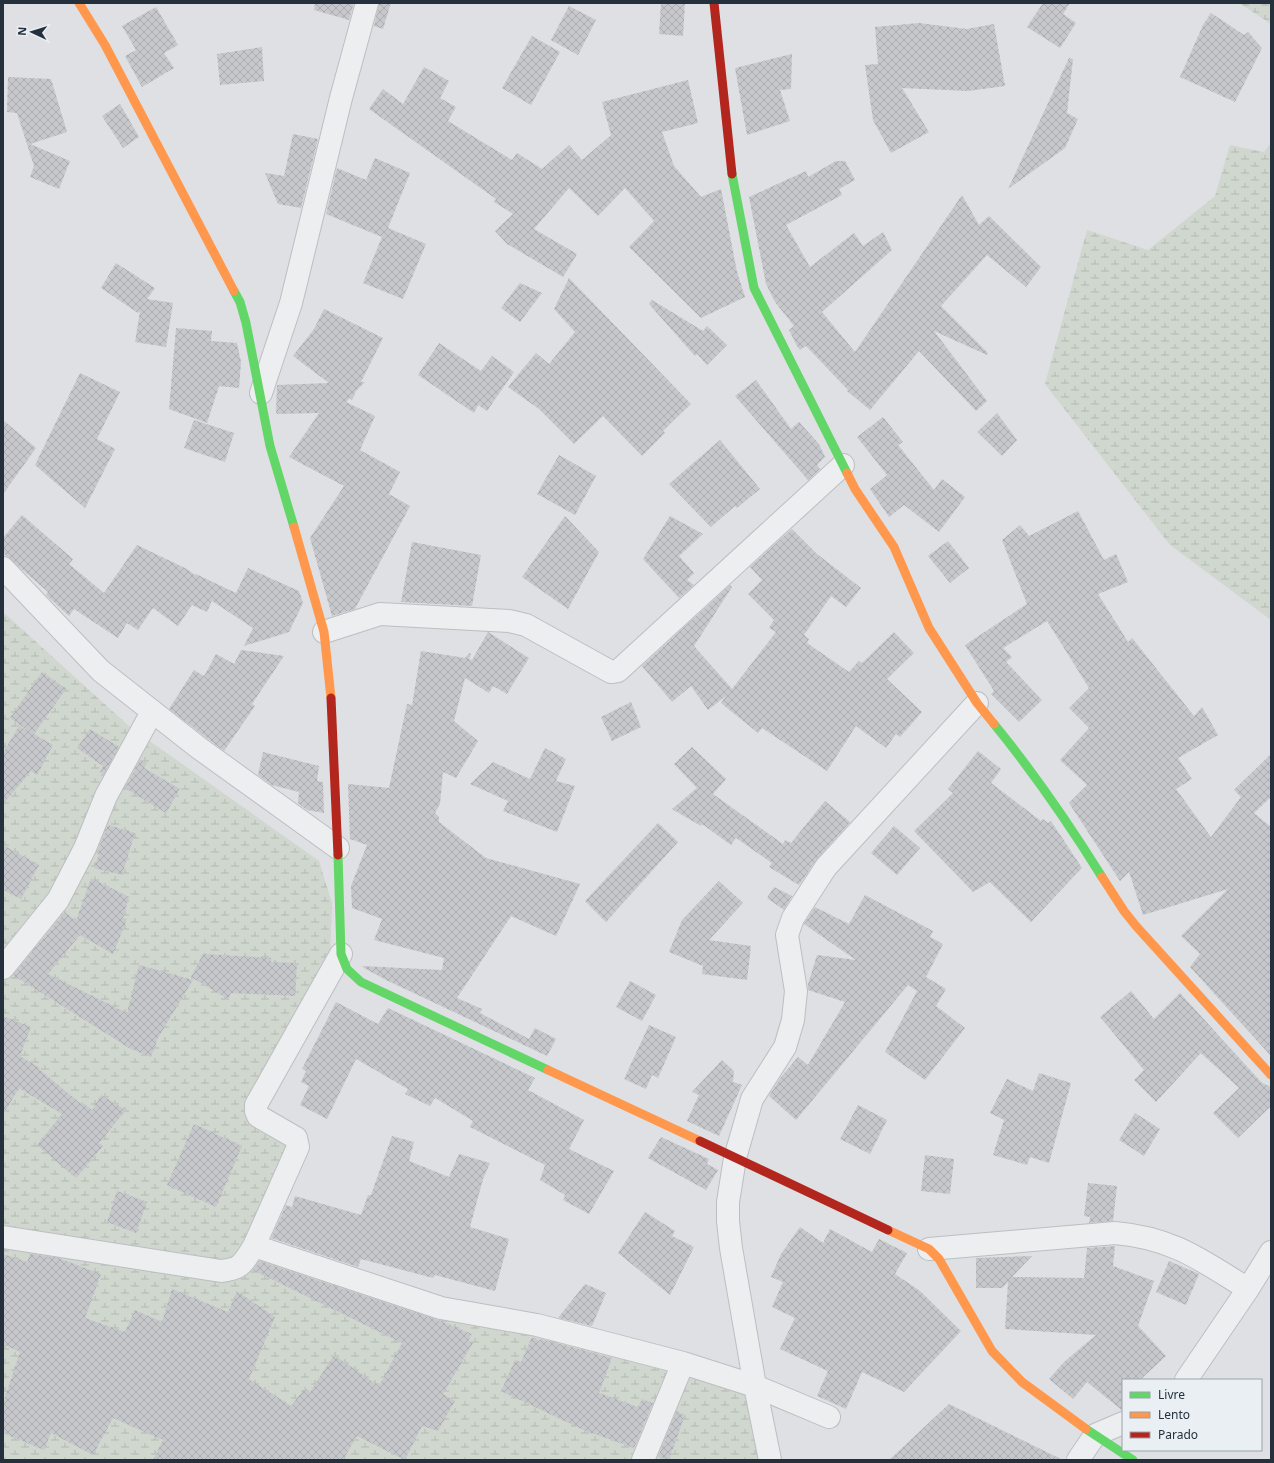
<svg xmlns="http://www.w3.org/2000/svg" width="1274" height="1463" font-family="'Noto Sans',sans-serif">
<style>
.wetland{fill:url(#wetland-marsh)}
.building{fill:url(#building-cross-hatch)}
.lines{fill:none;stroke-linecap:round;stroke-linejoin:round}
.street-casing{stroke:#bcbec1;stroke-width:24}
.street{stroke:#edeef0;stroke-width:22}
.fast{stroke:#63d668;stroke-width:9}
.slow{stroke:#ff974d;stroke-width:9}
.jam{stroke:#b3261e;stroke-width:9}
</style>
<defs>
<pattern id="wetland-marsh" width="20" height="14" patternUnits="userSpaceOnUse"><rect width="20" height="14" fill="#cfd7ce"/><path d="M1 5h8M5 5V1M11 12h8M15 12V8" fill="none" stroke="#b2b9b2"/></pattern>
<pattern id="building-cross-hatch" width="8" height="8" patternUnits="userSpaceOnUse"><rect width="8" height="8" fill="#c6c8cb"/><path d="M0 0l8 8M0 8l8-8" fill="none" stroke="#aaacaf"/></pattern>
</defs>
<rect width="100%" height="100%" fill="#dee0e3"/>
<path class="wetland" d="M1239,3h32v21z
M1271,143v477l-101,-75 -125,-161 42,-154 61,20 67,-54 15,-51 34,7z
M3,612l127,115 189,134 13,42 -2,58 -76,140 37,46 -45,101 140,54 180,37 187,52 15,69h-765z"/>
<path class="building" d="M315,3h39l-5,17 -35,-10z
M379,3h12l-8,26 -9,-3z
M661,3h24l-2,33 -24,-2z
M1043,3h27l-7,11 13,9 -16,25 -33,-21z
M569,6l27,14 -18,35 -27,-15z
M156,7l22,38 -14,8 10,15 -32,19 -17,-31 11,-6 -14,-24z
M1211,13l33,22 4,-3 14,16 -27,54 -55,-25 23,-52z
M919,23l48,6 27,-5 11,62 -37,5 -66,-3 27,44 -38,21 -18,-33 -8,-55 13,-1 -3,-37z
M532,36l28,16 -29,53 -29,-17z
M262,47l2,34 -44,4 -3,-31z
M792,54l-1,35 -11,1 10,31 -43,14 -12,-67z
M1069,58l4,1 -6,54 11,6 -13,29 -57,41z
M424,67l25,14 -9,17 16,9 -8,14 64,39 5,-7 25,16 27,-24 13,15 29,-25 -9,-33 86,-22 10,43 -36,9 12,34 27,31 20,-8 16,83 8,25 -44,21 -72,-71 25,-26 -29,-33 -27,28 -29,-28 -35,41 43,25 -14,23 -56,-33 -12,-13 18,-17 -19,-12 2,-3 -127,-90 14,-20 20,15z
M8,77l43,2 16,53 -37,12 40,17 -11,28 -29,-12 4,-11 -17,-53 -10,-1z
M120,104l19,33 -16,11 -21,-32z
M293,134l25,5 -17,69 -23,-4 -13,-31 19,3z
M375,158l35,15 -22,55 38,16 -23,55 -40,-16 19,-46 -56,-23 11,-46 29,12z
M836,161h9l10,19 -16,9 3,6 -56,30 24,42 44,-34 9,13 20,-14 9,18 -70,62 33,40 107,-157 17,30 10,-9 52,51 -15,20 -39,-32 -46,51 47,47 -1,2 -53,-24 53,70 -11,10 -57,-60 -49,59 -23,-19 1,-1 -42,-44 -6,4 -3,-4 -8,-16 5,-4 -19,-24 -9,-18 -17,-87 57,-26 2,6z
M116,263l39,25 -8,11 26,4 -7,44 -31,-5 5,-31 -2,2 -37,-25z
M569,278l122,126 -28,27 2,2 -23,23 -39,-40 -29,28 -35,-35 -31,-22 28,-34 13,11 26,-32 -21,-23z
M520,283l22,10 -22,29 -19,-14z
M652,300l51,31 4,-5 20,19 -20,20 -10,-11 -2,2 -46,-52z
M324,309l59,29 -22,44h4l-9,9 -4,9 -2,-2 -4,4 29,14 -15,34 40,22 -11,22 21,12 -55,103 -23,7 -22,-78 34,-52 -55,-29 30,-44 -42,1 -1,-2 1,-27 52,-2 -36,-27 21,-27z
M176,328l36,3 -1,10 26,2 4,19 -2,26 -20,-2 -12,37 -38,-14z
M439,343l42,28 11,-15 22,16 -27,39 -9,-6 -4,8 -56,-38z
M80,373l40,19 -23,47 18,10 -30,59 -50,-43z
M756,380l35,49 8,-7 20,22 6,13 -8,8 3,4 -12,11 -73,-84z
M997,413l20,27 -15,16 -25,-24z
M883,417l20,25 -5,3 36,45 8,-11 23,18 -26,35 -35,-27 -15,12 -19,-28 17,-14 -30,-38z
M3,420l33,28 -33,46z
M194,420l40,13 -9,29 -41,-14z
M720,440l40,49 -23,19 -2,-2 -24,21 -42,-43z
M559,455l37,21 -21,39 -38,-21z
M1078,511l26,49 12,-6 12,28 -30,12 30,48 4,-4 62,78 8,-9 16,28 -40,23 14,21 -16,10 35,48 30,-40 -7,-7 37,-36v43l-17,16 17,14v229l-81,-89 10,-13 -19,-18 47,-47 -85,26 -14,-43 -9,9 -51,-78 18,-18 -27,-25 29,-32 -20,-20 20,-20 -42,-67 -44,27 9,9 -6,5 36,38 -23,22 -28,-28 3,-3 -29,-46 62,-41 -25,-64 18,-15 9,11z
M22,515l51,44 -4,5 35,29 33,-48 50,24 8,6 1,-1 40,19 12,-25 51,23 4,12 -14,29 -45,14 9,-18 -41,-27 -5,11 -15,-7 -14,21 -25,-18 -15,22 -11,-7 -9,15 -44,-29 -5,7 -23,-21 2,-3 -45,-39v-15z
M565,516l34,36 -31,57 -46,-32z
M670,516l33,18 -24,22 15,17 -7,7 7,5 -15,13 -36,-39z
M792,529l25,25 44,34 -15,19 -15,-11 -27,39 5,4 -2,4 42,29 10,-11 3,2 32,-31 20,21 -27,26 35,33 -22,25 -4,-3 -10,14 -30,-22 -29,45 -65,-43 -4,5 -37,-30 5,-7 -18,14 -17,-24 -19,16 -30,-36 88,-81 2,2 -38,59 38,43 44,-57 -7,-4 5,-8 -26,-26 14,-14 -12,-13z
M948,541l21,27 -19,15 -22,-27z
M412,542l69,13 -9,51 -71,-4z
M488,632l41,26 -22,36 -14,-8 -4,7 -24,-15 -11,43 24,20 -22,37 -13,-6 -3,32 -5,9 4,4v5l47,36 94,26 -24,52 -45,-20 -54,82 25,11 -2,4 49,26 6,-11 21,11 -9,17 -161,-76 -22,-12 -2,-2 80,4 2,-12 -70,-18 8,-21 -30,-11 -1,-22 16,-41 -17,-6 -2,-55 41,4 18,-84 5,1 9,-54 44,7 4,-5 2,1 -2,5 3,1z
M241,650l43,6 -32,48 3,2 -31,45 -55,-42 25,-39 10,6 12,-22 18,10z
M42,672l24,17 -32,45 19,11 -16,30 -6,-4 -28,33v-51l16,-27 11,6 -20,-14z
M631,702l10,25 -29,14 -11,-24z
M90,729l29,18 -15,27 -4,-2 3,-6 -26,-18z
M692,747l34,32 -13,15 70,50 2,-4 6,3 34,-42 25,21 -33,37 -18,26 -30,-18 3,-4 -36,-25 -5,7 -29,-21 -1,2 -29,-17 25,-21 -23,-24z
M545,748l21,11 -10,22 19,5 -18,46 -54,-21 5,-10 -38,-17 23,-22 37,17z
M978,751l23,18 -10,14 50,38 2,-2 5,4 3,-2 31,47 -51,54 -41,-40 -17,10 -59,-61 39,-38 -5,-4z
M263,752l56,14 -2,15 6,1 1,31 -17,-3 -9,-7 1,-11 -27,-7 -14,-10z
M140,760l7,3 -3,5 36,21 -14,24 -41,-25z
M658,823l20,19 -72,80 -21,-21z
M108,825l27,8 -13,42 -28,-7 5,-14h-2l2,-7z
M894,826l26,22 -23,27 -26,-22z
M3,845l36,20 -18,34 -18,-9z
M91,878l38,19 -6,21 4,1 -14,35 -33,-19 -32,39 79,39 12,-48 54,15 -35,58 -7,19 -22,-9 -116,-73 52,-63 11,9z
M719,881l24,22 -34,37 42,6 -4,34 -45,-6 1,-8 -34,-14 13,-32z
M774,887l18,9 -8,14 -17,-12z
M865,895l68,36 -3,6 13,7 -17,33 20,12 -10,17 29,22 -40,52 -40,-28 32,-61 -9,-6 -112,135 -27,-24 12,-19 17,-20 10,8 37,-63 -37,-12v-6l9,-29 39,5 -52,-36 11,-17 34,17z
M203,954l68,4v4l26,1 -2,33 -64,-3 -3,6 -37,-22z
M630,981l26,14 -14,26 -26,-14z
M1131,991l23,28 26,-26 82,90 9,4v19l-33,32 -25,-25 26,-25 -38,-35 -45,49 -22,-22 10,-10 -44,-53z
M336,1002l42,22 10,-16 147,70 -7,12 56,30 -15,29 45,22 -25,43 -26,-14 2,-5 -25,-15 5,-15 -75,-38 3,-6 -38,-23 -5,8 -25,-12 3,-5 -52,-30 -29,60 -27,-14 9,-19 -8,-4 5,-11 -4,-2z
M3,1016l28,11 -11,29 20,12 -1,1 42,35 1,-2 10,8 9,-15 25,15 -27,33 4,3 -27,32 -39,-33 25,-31 -43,-26 -16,27z
M649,1025l27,12 -18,41 -6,-3 -6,14 -22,-10z
M722,1060l12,11 -1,11 9,3 -23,51 -32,-15 12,-26 -7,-3z
M1039,1073l32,10 -22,80 -19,-6 -3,8 -34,-10 11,-35 -14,-7 17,-34 26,12z
M858,1105l29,15 -17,34 -30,-15z
M1135,1113l25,16 -16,27 -25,-16z
M194,1124l48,22 -26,61 -49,-22z
M392,1136l22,6 -5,19 40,16 10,-23 31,9 -7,16 -13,48 39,12 -14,52 -60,-16 -2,3 -72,-19 -3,8 -87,-29 15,-33 6,2 3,-11 66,19 7,-20h3z
M661,1137l48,22 -2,5 11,6 -12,20 -58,-32z
M925,1155l29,4 -4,35 -29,-3z
M1088,1183l29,3 -4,35 -24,2 1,-6 -6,-1z
M117,1191l30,11 -11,31 -29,-11z
M645,1212l30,19 -3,5 22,11 -24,48 -52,-42z
M800,1227l23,16 7,-14 42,23 7,-13 28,14 -12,21 25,17 41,40 -57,61 -42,-20 -16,37 -29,-13 11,-25 -48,-22 15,-31 -23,-11 11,-25 -12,-5 10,-23z
M1115,1246l-2,20 41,15 -16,45 28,30 -26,24h-17v31l-36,-29 -14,17 -24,-20 15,-17 32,-27 -91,-6 3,-47 -6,6h-26v-30l56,-2 -20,21 72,1 3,-30z
M3,1254l24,8 3,-8 28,4 43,16 -16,44 40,14 10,-22 27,12 10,-33 56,23 9,-21 38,26 -26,62 42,27 14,-18 5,4 24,-37 45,31 23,-43 -149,-73 6,-9 182,60 31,13 -4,7 5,2 -30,51 12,7 -17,30 -16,-5 -17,34 -48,-24 -14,24h-190l10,-20 -50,-22 -20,37 -42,-22 -7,17 -41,-17v-30l17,-51 -17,-8z
M1169,1261l30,13 -13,31 -30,-13z
M585,1284l21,9 -14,33 -34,-8z
M532,1337l7,4 2,-2 71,19 -13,35 39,14 4,-8 11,4 -19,45 -42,-15v1l-91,-43 14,-31 6,2z
M949,1404l114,56h-174z
M676,1412l9,3 -16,45h-2l-9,-3z"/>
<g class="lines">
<g class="street-casing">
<path id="street" d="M261,393l30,-90 50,-205 26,-95
M3,568l98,103 98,77 139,100
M324,632l56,-18 129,7 17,4 85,47 7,-1 225,-206
M3,968l55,-68 27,-52 21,-52 46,-84
M3,1237l218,34c21,-2 22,-8 33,-25l187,62 96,17 146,38 72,23 74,31
M254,1246l44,-99 -2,-9 -38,-22 -2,-5v-6l85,-151
M929,1249l186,-16c58,5 86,27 133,56
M1186,1380l62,-91 23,-37
M643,1460l40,-97
M770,1460l-15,-74 -24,-138 -3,-27v-19l7,-44 17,-59 33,-52 8,-27 3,-29 -9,-56 6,-17 33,-51 151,-164
M1078,1460l17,-25 28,-12"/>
</g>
<use href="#street" class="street"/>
<path class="fast" d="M732,174l22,114 93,185
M234,291l6,11 6,21 24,123 24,81
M994,724c40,49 75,100 108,153
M338,855l3,99 6,15 14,13 187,88
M1086,1429l47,31"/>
<path class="slow" d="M79,3l26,42 129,246
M847,473l8,16 39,58 35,81 48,75 17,21
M294,527l30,105 7,66
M1102,877l22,34 12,15 135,149
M548,1070l152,71
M888,1230l41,19 10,10 53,92 30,31 64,47"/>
<path class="jam" d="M714,3l18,171
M331,698l7,157
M700,1141l188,89"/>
</g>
<rect width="1274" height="1463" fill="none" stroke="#24303c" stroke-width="8"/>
<rect x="1122" y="1379" width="140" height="72" fill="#eaeff4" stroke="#9ba3aa"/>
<rect x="1130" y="1392" width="20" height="6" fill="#63d668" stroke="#9ba3aa"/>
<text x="1158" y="1399" font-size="12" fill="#24303c">Livre</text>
<rect x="1130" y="1412" width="20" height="6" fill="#ff974d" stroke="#9ba3aa"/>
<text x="1158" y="1419" font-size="12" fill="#24303c">Lento</text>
<rect x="1130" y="1432" width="20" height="6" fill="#b3261e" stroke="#9ba3aa"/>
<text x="1158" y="1439" font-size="12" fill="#24303c">Parado</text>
<g transform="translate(32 32) rotate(274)" stroke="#eaeff4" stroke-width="3" paint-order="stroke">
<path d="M0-3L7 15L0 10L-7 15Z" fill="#24303c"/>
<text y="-6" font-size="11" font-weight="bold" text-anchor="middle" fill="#24303c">N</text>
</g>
</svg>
